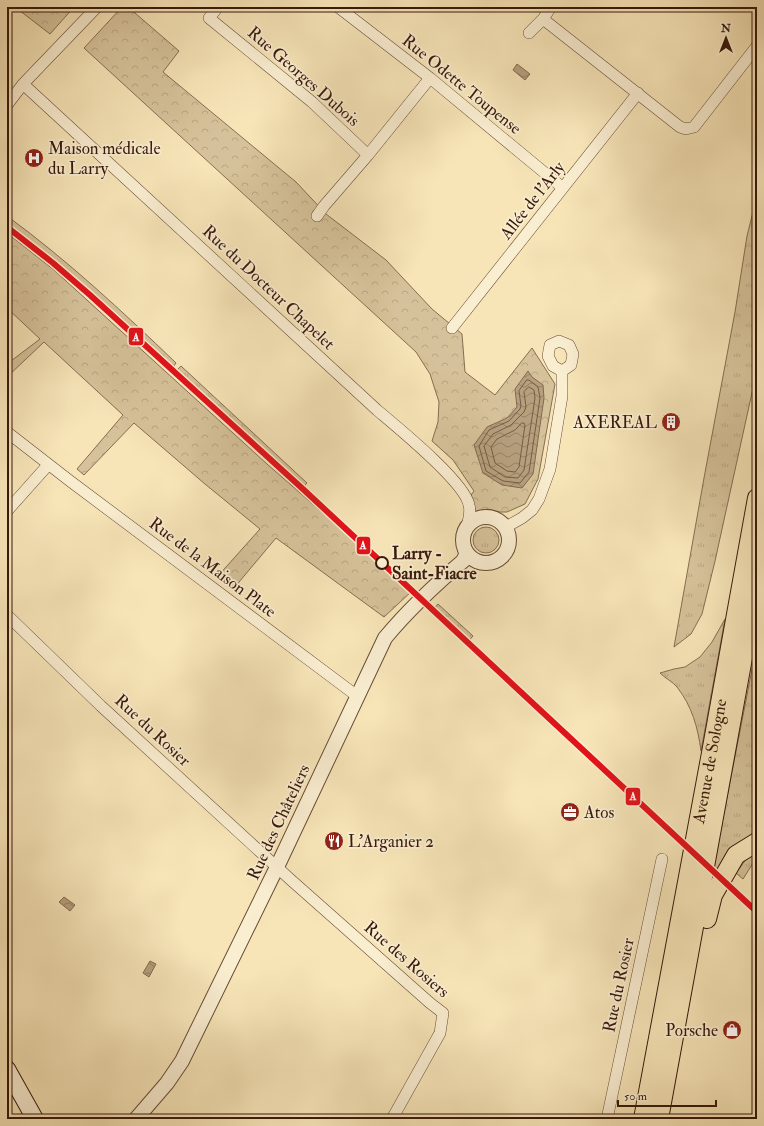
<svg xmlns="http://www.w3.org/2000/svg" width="764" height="1126" font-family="'IM FELL Double Pica',serif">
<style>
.grass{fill:url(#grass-tufts);stroke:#866d52}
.park{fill:url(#park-crowns);stroke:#866d52}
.water{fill:url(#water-waves);stroke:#83694f}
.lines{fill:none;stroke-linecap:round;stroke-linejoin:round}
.shore{stroke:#765c44;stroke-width:1}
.minor-casing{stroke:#674b36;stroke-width:12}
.tertiary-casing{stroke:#674b36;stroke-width:16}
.secondary-casing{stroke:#37180a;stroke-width:18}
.primary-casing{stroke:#37180a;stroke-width:20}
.minor{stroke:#faeed1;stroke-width:11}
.tertiary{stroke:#faeed1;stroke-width:14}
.secondary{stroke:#faeed1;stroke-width:16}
.primary{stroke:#f7e5b8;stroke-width:18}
.tram-1-casing{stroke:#faeed1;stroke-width:9}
.tram-1{stroke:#e2121a;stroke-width:6}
.stop-dot{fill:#faeed1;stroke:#37180a;stroke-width:2}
.labels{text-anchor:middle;stroke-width:3.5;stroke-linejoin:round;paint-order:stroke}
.street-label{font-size:17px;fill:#37180a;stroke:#faeed1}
.poi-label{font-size:17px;fill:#37180a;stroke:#faeed1;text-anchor:start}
.stop-label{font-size:17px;font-weight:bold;fill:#37180a;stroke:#faeed1;text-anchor:start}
.line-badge{stroke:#faeed1;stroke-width:1.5}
.badge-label{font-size:11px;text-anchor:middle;font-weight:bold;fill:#fff}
</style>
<defs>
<pattern id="grass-tufts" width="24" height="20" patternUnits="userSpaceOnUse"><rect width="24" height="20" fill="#d6c29a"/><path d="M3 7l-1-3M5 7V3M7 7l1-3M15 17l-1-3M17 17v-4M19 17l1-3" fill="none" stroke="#b8a683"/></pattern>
<pattern id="park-crowns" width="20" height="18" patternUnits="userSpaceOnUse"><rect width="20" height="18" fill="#d6c29a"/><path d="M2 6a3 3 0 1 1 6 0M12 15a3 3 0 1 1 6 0" fill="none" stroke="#b8a683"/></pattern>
<pattern id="water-waves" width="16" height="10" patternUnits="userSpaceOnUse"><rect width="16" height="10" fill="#b69f7d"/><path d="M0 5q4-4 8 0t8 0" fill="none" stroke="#958165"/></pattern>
</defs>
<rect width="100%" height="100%" fill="#f7e5b8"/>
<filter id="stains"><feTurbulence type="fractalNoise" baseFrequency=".005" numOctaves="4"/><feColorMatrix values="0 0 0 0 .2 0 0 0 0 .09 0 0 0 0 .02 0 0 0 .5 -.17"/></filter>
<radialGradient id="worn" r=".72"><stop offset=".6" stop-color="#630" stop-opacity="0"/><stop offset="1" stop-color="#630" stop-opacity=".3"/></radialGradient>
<path class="grass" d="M757,196v174l-42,191 -13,53 -11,20 -17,13 30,-169 31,-166 12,-76z
M7,216c60,44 115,95 169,147l-6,8c-53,-49 -106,-97 -163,-140z
M181,366l126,117 -8,8 -126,-117z
M473 540a13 13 0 1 1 26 0a13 13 0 1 1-26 0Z
M438,604l35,32 -7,8 -35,-32z
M725,619l-24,132c-3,-23 -9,-45 -24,-64 -4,-5 -12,-9 -17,-14l14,-4 11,-2 15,-10 12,-15z
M757,644v190l-9,3 -18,14 -20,33z
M757,851v16l-4,-4 -10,16 -7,-6 14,-19z"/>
<path class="park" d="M15,7h59l-24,27z
M122,7h6l51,44 -16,21 133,110 30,32 60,46 46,49 30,25 3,38 30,23 37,-47 23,36 -17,95 -13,25 -18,8h-7l-12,-3 -12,3 -5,-17 3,-4 -21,-31 -21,-19 6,-19 1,-20 -9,-28 -14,-22 -332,-304z
M7,233l47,37 213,194 145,127 -28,26 -108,-79 -42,50 -16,-12 42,-47 -55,-45 -71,-61 -50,52 -7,-6 46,-54 -79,-73 -37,35v-13l33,-25 -33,-31z"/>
<path class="water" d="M517,64l13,10 -5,6 -12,-10z
M528,371l4,6 11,8 1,13 -11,76 -11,14 -20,-3 -19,-12 -9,-28 13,-18 20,-9 10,-11 -2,-18z
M64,897l11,8 -5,6 -11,-9z
M150,961l6,3 -7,13 -6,-4z"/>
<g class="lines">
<path class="shore" d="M527,380h2l9,7 2,11 -11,74 -9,11 -17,-2 -17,-10 -7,-25 10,-16 20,-9 11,-12 1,-3 -2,-15z
M529,387l5,3 1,8 -11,72 -6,8 -13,-1 -15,-10 -6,-21 9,-12 18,-9 13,-13 2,-5 -2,-15z
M522,423h2l1,2 -6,42 -4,5 -8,-1 -12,-8 -4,-16 6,-8 18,-9z"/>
<g class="minor-casing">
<path id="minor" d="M218,7l-9,11 103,84 56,53 62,-77
M338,7l92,71 133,110
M543,19l137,108 6,2 8,-2 63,-81
M529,33l14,-14 8,-12
M23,84l354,326c20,17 88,72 92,95 2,7 0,14 -2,21
M7,105l16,-21 74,-77
M317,216l7,-10 44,-51
M452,328l186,-235
M7,432l63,49 287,215
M7,511l41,-46
M506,527l16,-9 10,-8 7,-11 11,-30 12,-73v-25l9,-6 2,-11 -4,-9 -10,-4 -9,4 -2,11 5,10 9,5
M7,615l94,91 190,174 139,123 13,10 -3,20 -48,86
M607,1119l55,-260"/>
</g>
<g class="tertiary-casing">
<path id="tertiary" d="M463 540a23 23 0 1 1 46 0a23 23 0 1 1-46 0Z
M136,1119l31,-36 15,-22 95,-194 108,-229c24,-29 51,-54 78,-77l4,-8"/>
</g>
<g class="secondary-casing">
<path id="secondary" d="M7,1069l28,50"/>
</g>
<g class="primary-casing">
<g id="primary">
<path d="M707,919l6,-24 23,-40 21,-13"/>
<path id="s1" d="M643,1119l68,-366 46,-255"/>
<path d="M659,1119l98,-538"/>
</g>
</g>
<use href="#minor" class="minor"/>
<use href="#tertiary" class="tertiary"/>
<use href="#secondary" class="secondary"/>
<use href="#primary" class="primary"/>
<g class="tram-1-casing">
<path id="tram-1" d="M7,227l46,36 37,32 214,195 453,422"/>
</g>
<use href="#tram-1" class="tram-1"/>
</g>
<defs>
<g id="hospital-disc" transform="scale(1)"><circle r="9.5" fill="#8f2418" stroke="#faeed1"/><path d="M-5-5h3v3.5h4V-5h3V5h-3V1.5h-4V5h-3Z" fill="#fff"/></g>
<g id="building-disc" transform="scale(1)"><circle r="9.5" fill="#8f2418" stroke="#faeed1"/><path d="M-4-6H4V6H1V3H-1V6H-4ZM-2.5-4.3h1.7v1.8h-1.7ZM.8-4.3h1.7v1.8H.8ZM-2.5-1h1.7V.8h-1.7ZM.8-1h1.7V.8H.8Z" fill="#fff"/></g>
<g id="office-disc" transform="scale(1)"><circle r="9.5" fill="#8f2418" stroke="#faeed1"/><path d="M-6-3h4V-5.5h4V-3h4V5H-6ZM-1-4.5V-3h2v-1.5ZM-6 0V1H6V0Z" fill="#fff"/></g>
<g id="restaurant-disc" transform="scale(1)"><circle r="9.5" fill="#8f2418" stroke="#faeed1"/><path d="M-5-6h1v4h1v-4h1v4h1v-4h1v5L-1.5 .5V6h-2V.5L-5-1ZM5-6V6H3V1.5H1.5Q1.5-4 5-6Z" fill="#fff"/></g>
<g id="shop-disc" transform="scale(1)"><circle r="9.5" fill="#8f2418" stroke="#faeed1"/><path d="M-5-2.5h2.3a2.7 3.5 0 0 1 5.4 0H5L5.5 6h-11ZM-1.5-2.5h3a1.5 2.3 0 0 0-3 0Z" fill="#fff"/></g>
</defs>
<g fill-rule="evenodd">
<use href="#hospital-disc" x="34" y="158"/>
<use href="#building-disc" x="671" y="422"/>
<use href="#office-disc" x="570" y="812"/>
<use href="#restaurant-disc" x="334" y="841"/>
<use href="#shop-disc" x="732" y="1030"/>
</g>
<circle class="stop-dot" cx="382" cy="563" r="6"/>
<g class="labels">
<g class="street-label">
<text transform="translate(304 76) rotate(41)" y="6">Rue Georges Dubois</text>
<text transform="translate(462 84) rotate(39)" y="6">Rue Odette Toupense</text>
<text transform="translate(532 200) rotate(-52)" y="6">Allée de l'Arly</text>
<text transform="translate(269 287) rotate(43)" y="6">Rue du Docteur Chapelet</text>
<text transform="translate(213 567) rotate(37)" y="6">Rue de la Maison Plate</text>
<text transform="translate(153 730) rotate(43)" y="6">Rue du Rosier</text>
<text dy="6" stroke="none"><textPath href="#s1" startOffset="364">Avenue de Sologne</textPath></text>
<text transform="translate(278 822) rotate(-65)" y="6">Rue des Châteliers</text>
<text transform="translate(407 959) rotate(41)" y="6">Rue des Rosiers</text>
<text transform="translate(618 985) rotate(-78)" y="6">Rue du Rosier</text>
</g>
<g class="poi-label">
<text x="48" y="154">Maison médicale<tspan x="48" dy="20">du Larry</tspan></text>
<text x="657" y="428" text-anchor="end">AXEREAL</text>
<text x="584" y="818">Atos</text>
<text x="348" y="847">L'Arganier 2</text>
<text x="718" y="1036" text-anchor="end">Porsche</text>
</g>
<g class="stop-label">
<text x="392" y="559">Larry -<tspan x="392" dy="20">Saint-Fiacre</tspan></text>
</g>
</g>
<g class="line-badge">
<rect x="128" y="327" width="16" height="19" rx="4" fill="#e2121a"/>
<rect x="356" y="536" width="15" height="19" rx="4" fill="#e2121a"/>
<rect x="625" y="787" width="16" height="19" rx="4" fill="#e2121a"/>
</g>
<g class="badge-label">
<text x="136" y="341">A</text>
<text x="363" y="549">A</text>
<text x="633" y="800">A</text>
</g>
<rect width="764" height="1126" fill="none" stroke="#f7e5b8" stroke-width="24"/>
<rect x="8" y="8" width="748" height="1110" fill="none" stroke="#37180a" stroke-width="2"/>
<rect x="12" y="12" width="740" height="1102" fill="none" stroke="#37180a"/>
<g transform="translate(726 38)" stroke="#faeed1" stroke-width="3" paint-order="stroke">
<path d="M0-3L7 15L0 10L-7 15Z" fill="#37180a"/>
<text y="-6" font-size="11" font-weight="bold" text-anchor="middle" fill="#37180a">N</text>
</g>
<path d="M618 1100v6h98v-6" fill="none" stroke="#37180a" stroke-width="2"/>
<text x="624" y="1100" font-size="12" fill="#37180a" stroke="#faeed1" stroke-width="3" paint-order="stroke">50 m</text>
<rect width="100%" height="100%" filter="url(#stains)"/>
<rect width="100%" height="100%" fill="url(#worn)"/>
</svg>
